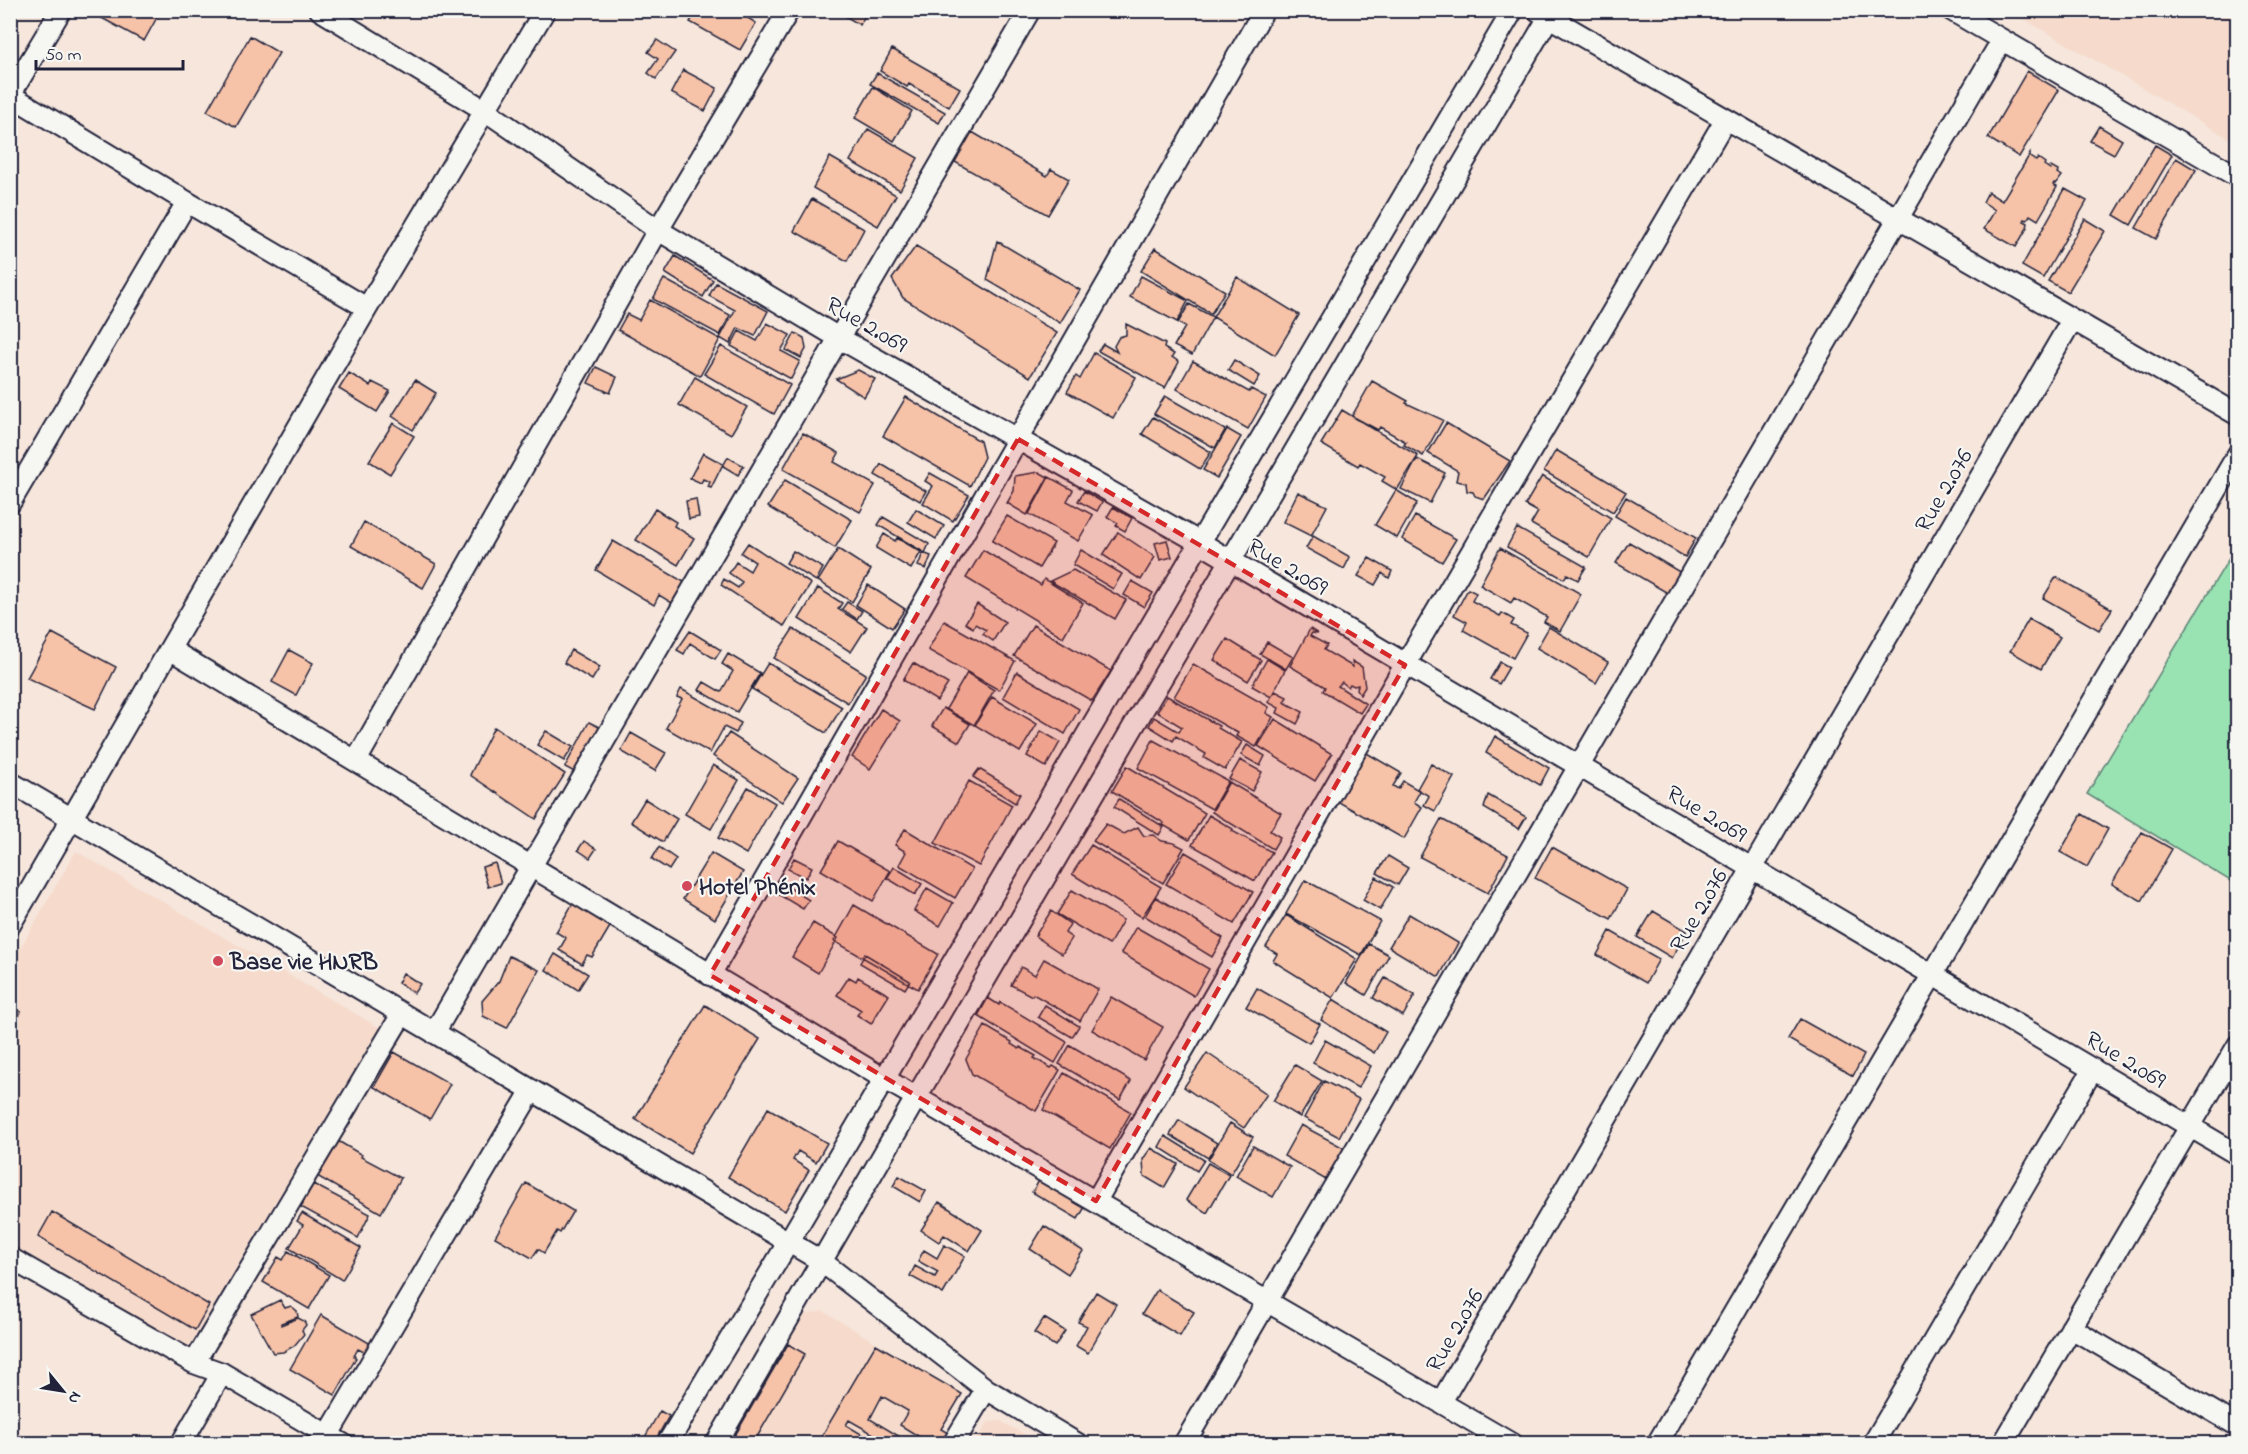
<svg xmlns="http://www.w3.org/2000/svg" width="2248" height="1454" font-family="'Indie Flower',sans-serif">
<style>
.built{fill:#f6dbcc}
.green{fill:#99e2b2;stroke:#5e8276;stroke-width:1.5}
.building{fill:#f6c2a8;stroke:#22223b;stroke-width:1.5}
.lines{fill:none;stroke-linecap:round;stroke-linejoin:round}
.minor-casing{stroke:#22223b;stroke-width:24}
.minor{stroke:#f6f6f2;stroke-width:20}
.marked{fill:#d62828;fill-opacity:0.2;stroke:#d62828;stroke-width:4.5;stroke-dasharray:12 8;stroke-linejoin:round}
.poi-dot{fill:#d1495b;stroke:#f6f6f2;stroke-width:2}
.labels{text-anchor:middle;stroke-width:4.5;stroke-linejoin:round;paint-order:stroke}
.street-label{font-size:24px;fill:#22223b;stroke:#f6f6f2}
.poi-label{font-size:24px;font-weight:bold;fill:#22223b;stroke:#f6f6f2;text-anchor:start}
</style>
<rect width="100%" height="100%" fill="#f6e6dc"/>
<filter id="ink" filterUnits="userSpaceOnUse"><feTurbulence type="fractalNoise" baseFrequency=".0167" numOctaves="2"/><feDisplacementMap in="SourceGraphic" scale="12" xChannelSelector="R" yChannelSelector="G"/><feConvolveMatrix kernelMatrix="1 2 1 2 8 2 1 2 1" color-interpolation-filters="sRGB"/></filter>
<g filter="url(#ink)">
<path class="built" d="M2010,11h227v132z
M76,851l304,177 -194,324 -175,-100v-288z
M823,1311l139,83 -29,49 -206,1 76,-129z
M1002,1421v1l38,21h-65l13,-21z"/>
<path class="green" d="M2231,555l7,4 -1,326 -150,-91z"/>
<path class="building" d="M87,10h74l-17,31z
M697,10h38l21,13 -16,27 -50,-28z
M835,10h33l-8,15z
M250,36l29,17 -43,74 -29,-16z
M657,40l18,12 -19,27 -8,-6 10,-14 -10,-7z
M892,49l68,39 -11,19 -40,-23 -2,3 -27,-16z
M683,70l34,18 -12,23 -34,-18z
M2027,71l32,19 -40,67 -31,-19z
M877,73l68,39 -6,11 -69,-39z
M873,87l39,24 -18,30 -39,-23z
M2099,126l23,14 -8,14 -24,-13z
M868,129l50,29 -18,32 -50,-29z
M972,132l75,44 4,-7 18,10 -21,36 -93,-53z
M2155,145l17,10 -41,70 -17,-10z
M2030,154v3l6,4 2,-3 7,5 -1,2 6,4 1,-2 7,4 -1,2 5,3 -6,8 -2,-1 -1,2 4,2 -19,33 -8,-5 -3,5 -2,-1 -1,2 4,2 -1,5 -11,19 -32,-18 11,-19 -12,-8 5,-10 14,9z
M830,157l66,38 -18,31 -65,-38z
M2176,158l20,12 -40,69 -20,-11z
M2065,189l22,12 -44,77 -21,-12z
M812,199l52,30 -17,32 -53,-30z
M2085,219l20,12 -37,61 -20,-11z
M997,241l83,49 -20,33 -73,-43z
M916,246l141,87 -27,44 -127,-79 -11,-19z
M1155,248l70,43 -14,23 -70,-43z
M675,256l38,24 -10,17 -38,-24z
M1141,276l47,25 -11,21 -47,-25z
M1237,277l62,38 -24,40 -62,-38z
M664,279l66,36 -10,20 -67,-36z
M716,283l52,28 -13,25 -17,-8 -8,16 -10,-6 15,-28 -26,-14z
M650,300l70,39 -20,37 -82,-46 9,-16 12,6z
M1189,304l24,13 -21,38 -18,-9 11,-19 -7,-4z
M767,323l23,12 -9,16 19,10 -9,18 -60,-33 8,-15 18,10z
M1126,324l39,20 -1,4 10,6 -2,3 7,5 -14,26 -67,-37 5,-7 14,8 -3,-6 5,-9 7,-2z
M795,333l9,5 2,11 -5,9 -15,-8z
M721,346l69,39 -16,29 -70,-40z
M1094,353l42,24 -23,41 -46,-26 9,-16 4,3z
M1234,360l26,16 -6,10 -26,-16z
M1193,361l56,31 2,-3 15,8 -18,32 -71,-40z
M596,367l21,10 -7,16 -22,-10z
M858,370l17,9 -11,18 -28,-18z
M349,373l21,13 2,-4 18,9 -13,21 -38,-23z
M695,377l52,30 -16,27 -52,-29z
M415,380l21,13 -23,37 -21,-14z
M1372,381l36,20 -2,2 37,17 -20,36 -19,-11 2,-3 -26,-15 -2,3 -26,-14z
M1165,396l60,34 -10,18 -61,-34z
M906,397l74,44 4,16 -14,29 -87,-50z
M1342,410l76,46 -21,34 -15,-9 3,-4 -25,-14 -2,3 -37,-22z
M1153,417l58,35 -11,17 -58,-35z
M393,423l21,13 -24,38 -21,-13z
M1446,423l64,38 -26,38 -9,-3 -2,-4 -6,-1 -1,-8 -10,-2 2,-10 -30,-18z
M1227,429l14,8 -24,41 -14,-8z
M803,433l36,20 -5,9 41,23 -15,27 -77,-43z
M1556,450l70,42 -13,20 -69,-41z
M703,453l20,11 -12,24 -3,-1 2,-5 -7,-3 -2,4 -11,-5z
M728,457l16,9 -6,9 -15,-9z
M1417,459l28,14 -15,30 -29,-14z
M881,464l45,27 -6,10 -45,-26z
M1039,472l9,5 -21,38 -20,-12 7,-12 1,-15z
M930,473l39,22 -16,26 -30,-18 10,-17 -8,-5z
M1542,476l69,42 -22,39 -58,-33 7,-12 -13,-7z
M1049,477l24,13 -6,11 26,14 -15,26 -49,-27z
M785,480l67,40 -17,28 -67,-41z
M1396,490l21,13 -20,35 -22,-13z
M1084,491l18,11 -5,9 -19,-10z
M1298,492l29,14 -16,30 -28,-14z
M1626,497l70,41 -11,19 -70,-41z
M696,499l3,18 -10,2 -3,-18z
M1113,507l19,11 -7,13 -9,-5 2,-3 -11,-6z
M655,509l21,13 -2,4 20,12 -16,27 -42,-25z
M916,509l28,17 -8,13 -28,-17z
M1007,516l47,27 -15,25 -47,-27z
M1415,516l41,23 -14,23 -40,-23z
M883,517l46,27 -4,9 -47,-28z
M364,522l72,42 -13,24 -72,-42z
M1517,528l69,39 -8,13 -11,-6 -3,5 -57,-32z
M1118,532l37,25 -14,23 -38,-25z
M884,534l11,7 2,-3 24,14 -10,17 -35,-21z
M1313,536l37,21 -6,12 -38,-21z
M1167,540l5,17 -12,3 -5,-17z
M613,541l71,41 -12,21 -13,-8 -5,10 -58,-35z
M1629,542l54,32 -12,21 -55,-32z
M748,543l63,41 -27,42 -63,-41 3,-6 14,9 4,-6 -13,-9 7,-11 14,9 5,-9 -14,-9z
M1500,548l81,46 -21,37 -16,-9 3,-5 -33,-19 -3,5 -31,-18z
M838,549l33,21 -19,32 -34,-21z
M983,550l58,35 3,-6 39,24 -20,34 -97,-59z
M1081,550l41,24 -9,15 -40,-24z
M793,551l30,17 -7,13 -30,-18z
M923,553l8,3 -5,13 -8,-3z
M1369,558l23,13 -3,7 -7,-5 -7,12 -17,-9z
M1073,570l53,30 -11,19 -65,-38z
M2056,577l56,32 -13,21 -56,-32z
M1132,581l21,12 -9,14 -20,-12z
M868,585l37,24 -13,19 -36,-23z
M818,588l24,15 -4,6 29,18 -16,25 -52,-33z
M1468,589l8,4 -4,8 28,15 2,-3 12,7 -3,5 16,8 -14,25 -50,-28 4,-8 -13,-7z
M847,602l15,9 -5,8 -15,-10z
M977,604l28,18 -12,19 -10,-7 3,-4 -11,-6 -2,4 -8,-5z
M2029,619l31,18 -19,32 -31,-18z
M944,621l71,40 -16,29 -71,-40z
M1033,625l78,46 -19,30 -78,-45z
M1549,627l59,35 -12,21 -59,-35z
M793,629l73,45 -18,29 -74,-45z
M1310,629l8,5 -6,-1 -2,3 17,9 -3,5 29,17 -1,-6 10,6 3,20 -5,8 -3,-6 1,-4 -4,1 -4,-2 -2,3 -6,-5 -4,4 28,18 -6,9 -37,-22 2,-4 -35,-21z
M690,631l31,19 -6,9 -25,-16 -6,11 -7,-4z
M52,633l64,34 -21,42 -68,-31z
M1227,639l34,21 -13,21 -34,-21z
M1267,642l26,15 -7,12 -26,-15z
M289,650l24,13 -17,32 -24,-13z
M571,650l29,17 -8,13 -28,-17z
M728,654l32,19 -23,39 -38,-22 5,-8 17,10 12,-21 -11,-7z
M1267,659l18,11 -14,27 -19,-11z
M1500,662l9,5 -10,17 -9,-5z
M768,663l74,44 -16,26 -74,-44z
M913,663l35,21 -11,17 -34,-21z
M1193,664l76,43 -3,6 7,4 -17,30 -20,-11 2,-3 -64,-36z
M1017,672l62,37 -14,25 -62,-37z
M967,673l27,17 -20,35 -28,-16z
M681,689l60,34 -5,10 -12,-6 -14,26 -44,-25 16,-29 -5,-2z
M1275,691l12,6 -3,5 19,10 -6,12 -20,-11 2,-5 -11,-6z
M1167,696l52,30 -1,2 24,14 -17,28 -21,-12 2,-4 -30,-18 -3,5 -24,-15 5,-9 25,15 3,-5 -25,-15z
M992,697l45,27 -17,28 -45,-27z
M943,708l27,16 -11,18 -27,-16z
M881,709l19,12 -30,48 -18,-12z
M1275,719l57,35 -17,27 -57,-35z
M589,722l16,8 -25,45 -15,-8z
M494,727l71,47 -29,45 -66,-44z
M546,731l27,16 -9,14 -27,-16z
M1041,731l19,11 -14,25 -19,-11z
M631,733l35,20 -11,18 -34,-20z
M729,733l69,45 -16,24 -69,-46z
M1495,736l54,32 -9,17 -54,-32z
M1153,740l75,41 -16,28 -74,-41z
M1247,745l18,11 -5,10 -19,-11z
M1365,752l36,21 -8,13 5,3 5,-8 17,10 -6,11 8,5 -18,32 -67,-38z
M1240,760l22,12 -10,19 -23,-12z
M1431,764l23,13 -19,34 -11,-6 5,-9 -12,-7z
M713,765l26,15 -28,49 -26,-15z
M1127,766l78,47 -16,27 -26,-15 1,-2 -52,-32z
M979,769l41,25 -5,9 -42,-26z
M969,781l43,24 -33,61 -44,-23z
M1229,782l52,31 -11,18 10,6 -7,12 -61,-37z
M748,787l27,16 -29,51 -28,-16z
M1488,795l38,22 -7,12 -35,-21z
M645,799l32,20 -14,23 -32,-20z
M1119,799l45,28 -5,8 -45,-28z
M2082,814l26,15 -21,38 -27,-15z
M1209,815l24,14 -1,2 40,21 -17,29 -63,-36z
M1441,819l67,36 -20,38 -68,-36z
M1106,824l18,10 14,-7 6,9 9,-1 9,6 12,2 10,5 -21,35 -70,-42z
M905,829l67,40 -17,29 -56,-33 7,-13 -11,-7z
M2142,832l30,17 -30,52 -30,-17z
M584,841l12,8 -6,9 -12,-8z
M838,841l52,30 -17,30 -52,-31z
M1091,845l70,42 -19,30 -70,-43z
M659,847l17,12 -7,11 -17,-11z
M1552,847l75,42 -16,30 -76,-41z
M1185,852l68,40 -19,32 -68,-40z
M711,853l32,19 -28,47 -32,-20z
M1388,856l20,12 -10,17 -21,-12z
M794,858l18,9 -6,11 -18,-9z
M495,863l6,20 -13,4 -6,-20z
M894,867l28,17 -7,11 -28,-17z
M1376,877l17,10 -13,23 -17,-10z
M1305,880l75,41 -19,34 -75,-41z
M782,883l27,17 -6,9 -27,-16z
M927,888l26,15 -13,23 -26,-15z
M1072,890l51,30 -14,25 -52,-31z
M579,893l38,22 -25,42 -5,-2 -5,9 -23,-14 7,-12 -10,-6z
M1156,897l67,41 -11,19 -67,-41z
M854,905l84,49 -20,35 -84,-48z
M1051,911l19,13 -5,9 7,5 -10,16 -27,-18z
M1653,911l34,20 -15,27 -35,-21z
M1409,914l49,29 -19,34 -50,-30z
M1286,915l71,44 -24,39 -60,-37 4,-7 -11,-7z
M813,923l25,15 -20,35 -26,-16z
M1136,927l73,42 -15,27 -73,-43z
M1610,931l49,28 -13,24 -49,-28z
M1369,944l20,11 -23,40 -20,-12z
M555,954l33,20 -10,16 -32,-20z
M865,954l45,27 -5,8 -45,-26z
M509,956l30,14 -32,58 -24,-12 -1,-15 17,-20z
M1044,959l54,30 -18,32 -47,-27 -1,2 -21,-11 10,-18 14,8z
M403,973l17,11 -6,9 -16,-10z
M849,977l7,4 2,-4 31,18 -18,29 -14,-9 4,-5 -24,-15z
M1385,978l30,17 -12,21 -30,-18z
M1257,988l63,36 -11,19 -63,-36z
M1111,997l52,30 -19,33 -52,-30z
M988,998l11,7 1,-3 67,40 -12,21 -77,-47z
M1333,999l53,33 -12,21 -53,-33z
M705,1005l55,34 -70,114 -55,-34z
M1045,1005l34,21 -7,11 -34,-20z
M10,1006l11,6 -11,18z
M1800,1019l64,36 -11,21 -65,-37z
M985,1026l27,16 -1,2 8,5 1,-2 16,9 -2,2 17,10 2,-2 7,4 -24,41 -64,-37 -6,-15z
M1325,1040l46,26 -13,22 -45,-25z
M1070,1045l61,36 -11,19 -61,-36z
M394,1052l56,32 -20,35 -56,-32z
M1207,1053l60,41 -23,34 -60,-41z
M1295,1065l27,16 -22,36 -27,-16z
M1064,1073l67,39 -21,37 -67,-39z
M1324,1081l35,18 -20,38 -35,-19z
M768,1108l59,35 -11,19 -18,-11 -5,9 16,10 -24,41 -57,-34z
M1179,1120l38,23 -9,15 -38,-23z
M1230,1123l23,14 -22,37 -23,-14z
M1301,1125l43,23 -18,32 -42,-24z
M1165,1136l39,24 -7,11 -38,-24z
M338,1141l24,14 -1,2 40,21 -20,35 -64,-37z
M1253,1146l37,21 -17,30 -37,-21z
M1151,1148l27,16 -14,24 -20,-12 -1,-17z
M1208,1163l21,12 -22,38 -21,-13z
M1047,1168l21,13 3,-5 5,3 -2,5 7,4 2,-5 12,7 -17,29 -46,-27z
M899,1176l27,15 -6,11 -27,-16z
M526,1183l47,28 -13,22 -3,-2 -13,22 -6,-4 -6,9 -37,-21z
M313,1184l57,30 -12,24 -57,-31z
M939,1202l43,28 -13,21 -25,-16 -5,7 -18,-12z
M52,1212l157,93 -14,25 -157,-93z
M302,1213l59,35 -19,32 -53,-32 14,-23 -6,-4z
M1044,1226l39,25 -15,23 -38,-25z
M944,1245l21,11 -22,38 -33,-18 5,-10 20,11 3,-5 -20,-11 6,-11 13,8z
M288,1251l41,24 -20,34 -46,-27 15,-25 5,3z
M1157,1290l37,22 -14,24 -38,-22z
M1096,1292l20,12 -28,49 -12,-7 11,-20 -9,-4z
M280,1300l5,8 6,-2 6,5 1,6 -17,6v2l17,-7 6,3 2,4 -4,5 2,4 -10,12 -11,6 -10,1 -22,-39z
M321,1315l50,29 -5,9 -8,-4 -4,7 2,2 -21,37 -45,-26z
M1044,1318l21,13 -10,15 -21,-13z
M788,1344l17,10 -52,90h-23z
M876,1344l86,50 -21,35 7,4 -7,11h-10l-31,-19 8,-14 -26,-15 -12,23 42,25h-21l-42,-24 -3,5 32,19h-61z
M660,1411l9,5 -16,28h-12z"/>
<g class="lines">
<g class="minor-casing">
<path id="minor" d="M320,10l166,101 172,119 181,108 360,204 1039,613
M1537,10l701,405
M1951,10l287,167
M10,95l177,107 180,106
M10,95l51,-85
M10,503l177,-301
M171,650l712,428 629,366
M356,761l302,-531 131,-220
M10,782l811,479 165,128 92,55
M10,925l357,-617 178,-298
M710,975l554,-965
M434,1033l596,-1023
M1096,1201l309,-536 320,-545
M10,1258l184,105 28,10 121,71
M2071,1328l167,98
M194,1363l208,-349
M1441,1402l631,-1082
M328,1435l204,-345
M181,1444l41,-71
M667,1444l122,-203 724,-1231
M716,1444l201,-348 636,-1086
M953,1444l33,-55
M1184,1444l818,-1404
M1657,1444l581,-990
M1873,1444l220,-375
M2003,1444l235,-399"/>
</g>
<use href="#minor" class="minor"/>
</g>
</g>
<path class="marked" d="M1018,439l387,226 -309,536 -386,-226z"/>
<g class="poi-dot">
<circle cx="687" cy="886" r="6"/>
<circle cx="218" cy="961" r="6"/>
</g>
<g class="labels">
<g class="street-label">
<text transform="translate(867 324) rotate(30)" y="8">Rue 2.069</text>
<text transform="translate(1943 490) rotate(-60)" y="8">Rue 2.076</text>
<text transform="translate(1288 566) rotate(31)" y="8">Rue 2.069</text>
<text transform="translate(1707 813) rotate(31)" y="8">Rue 2.069</text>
<text transform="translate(1698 910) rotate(-60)" y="8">Rue 2.076</text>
<text transform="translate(2126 1059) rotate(31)" y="8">Rue 2.069</text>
<text transform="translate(1454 1330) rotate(-60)" y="8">Rue 2.076</text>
</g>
<g class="poi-label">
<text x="699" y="894">Hotel Phénix</text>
<text x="230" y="969">Base vie HNRB</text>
</g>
</g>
<rect width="2248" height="1454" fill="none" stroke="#f6f6f2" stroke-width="36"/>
<rect x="18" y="18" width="2212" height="1418" fill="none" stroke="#22223b" stroke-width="2" filter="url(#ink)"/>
<g transform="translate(63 1391) rotate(120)" stroke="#f6f6f2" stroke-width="4.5" paint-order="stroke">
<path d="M0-4.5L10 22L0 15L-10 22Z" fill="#22223b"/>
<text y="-9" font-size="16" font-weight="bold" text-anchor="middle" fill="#22223b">N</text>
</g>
<path d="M36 60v9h147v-9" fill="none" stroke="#22223b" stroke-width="3"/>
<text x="45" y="60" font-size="18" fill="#22223b" stroke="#f6f6f2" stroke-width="4.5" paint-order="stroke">50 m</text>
</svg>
